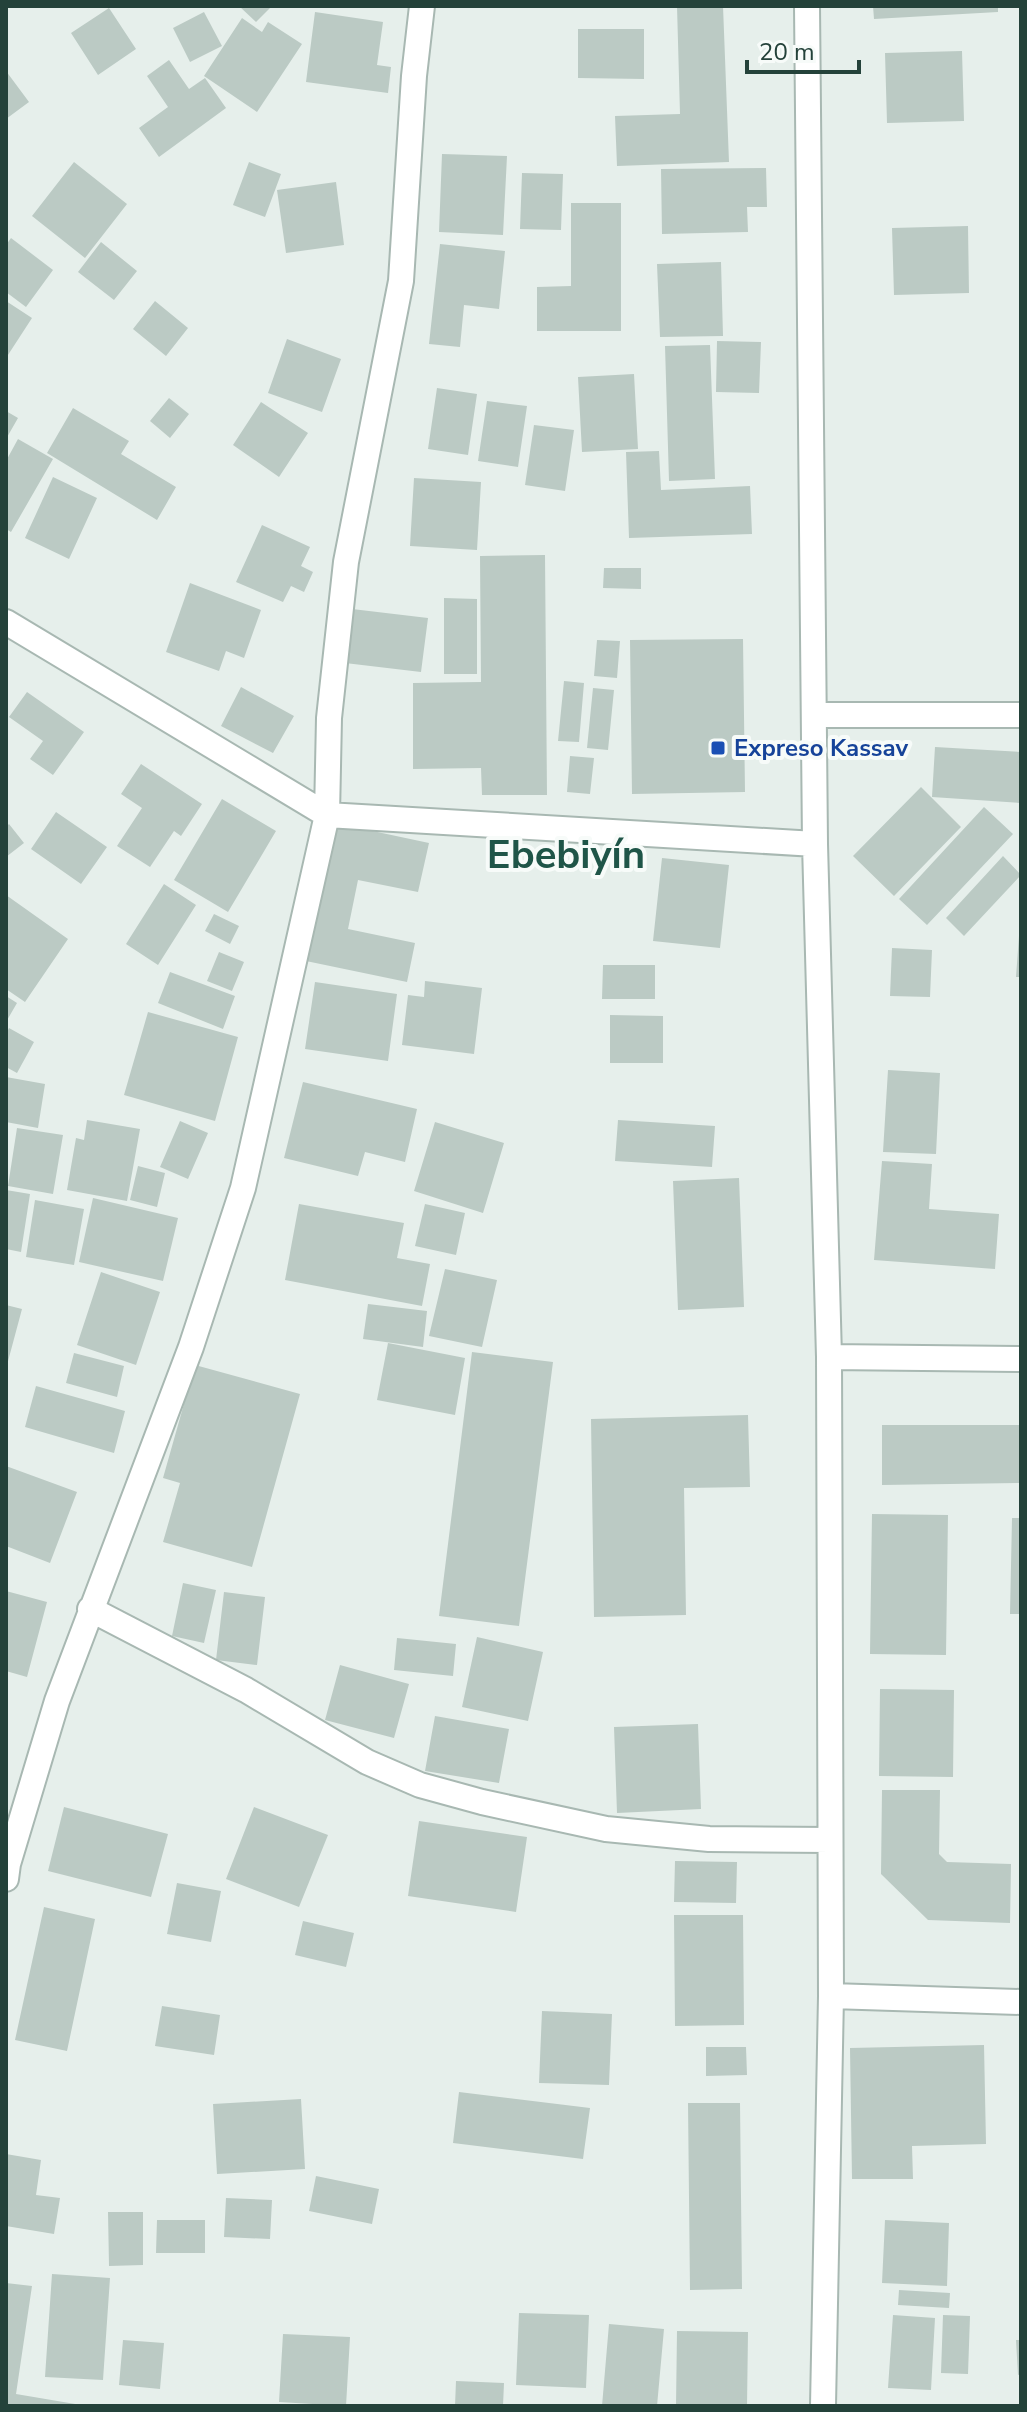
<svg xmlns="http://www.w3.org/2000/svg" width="1027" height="2412" font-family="'Nunito Sans',sans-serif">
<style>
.building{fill:#bbcac4}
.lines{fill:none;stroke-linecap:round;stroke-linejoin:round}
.minor-casing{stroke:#a8b8b2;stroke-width:28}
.minor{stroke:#fff;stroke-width:24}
.transit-dot{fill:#1a4fb4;stroke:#f7fbf9;stroke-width:3}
.labels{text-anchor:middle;stroke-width:8;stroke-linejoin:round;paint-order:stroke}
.transit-label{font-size:24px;font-weight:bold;fill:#164399;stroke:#f7fbf9;text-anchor:start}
.town-label{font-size:40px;font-weight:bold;fill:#1f5548;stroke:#f7fbf9}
</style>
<rect width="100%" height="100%" fill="#e6efeb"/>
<path class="building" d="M239,6h33l-16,16z
M677,6h46l6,156 -112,4 -2,-50 65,-2z
M873,6h125v6l-124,7z
M109,8l27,41 -38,26 -27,-42z
M204,12l18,34 -32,16 -17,-34z
M315,12l68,10 -6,43 14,2 -3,26 -82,-11z
M242,18l20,14 6,-10 34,22 -45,68 -53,-36z
M578,29h66v50l-66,-1z
M962,51l2,70 -77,2 -2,-70z
M169,60l20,29 16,-11 21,30 -67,49 -20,-29 29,-21 -21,-31z
M6,71l23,31 -23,17z
M442,154l65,2 -4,79 -64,-3z
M74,162l53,42 -42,54 -53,-42z
M249,162l32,12 -16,43 -32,-12z
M766,168l1,39h-20l1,25 -86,2 -1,-65z
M522,173l41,1 -2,56 -41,-1z
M336,182l8,63 -58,8 -9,-63z
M571,203h50v128h-84v-44l34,-1z
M968,226l1,67 -75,2 -2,-67z
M11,238l42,32 -27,37 -20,-15v-47z
M101,242l36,29 -23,29 -36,-28z
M440,244l65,7 -6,58 -35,-4 -4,42 -31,-3z
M721,262l2,74 -63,1 -3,-73z
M6,301l26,17 -26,40z
M155,301l33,27 -22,28 -33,-27z
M287,339l54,20 -19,53 -54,-19z
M717,341l44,1 -2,51 -43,-1z
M710,345l5,134 -46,2 -4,-135z
M634,374l4,75 -56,3 -4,-75z
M437,388l40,6 -9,61 -40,-6z
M169,398l20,16 -19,24 -20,-17z
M487,401l40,5 -9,61 -40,-6z
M261,402l47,31 -29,44 -46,-32z
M73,408l56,33 -8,13 55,33 -19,33 -110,-67z
M6,411l12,7 -12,21z
M534,425l40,5 -9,61 -40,-6z
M18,439l35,20 -42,73 -5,-3v-68z
M659,451l2,39 89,-4 2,48 -123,4 -3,-86z
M53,477l44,21 -28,61 -44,-21z
M414,478l67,4 -4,68 -67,-4z
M262,525l48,22 -9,19 12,6 -9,20 -13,-6 -8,16 -47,-20z
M545,555l2,240h-65l-1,-27 -68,1v-86l68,-1 -1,-126z
M604,568h37v21l-38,-1z
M190,583l71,27 -17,48 -18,-7 -7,20 -53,-19z
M444,598l33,1v75h-33z
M352,609l76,9 -7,54 -76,-9z
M743,639l2,153 -113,2 -2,-154z
M597,640l23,1 -3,37 -23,-2z
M564,681l20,2 -5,59 -21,-1z
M241,687l53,29 -21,37 -52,-27z
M593,688l21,2 -6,60 -21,-2z
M27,692l57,40 -31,43 -23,-16 13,-18 -34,-24z
M935,747l86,5v51l-89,-6z
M570,756l24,2 -4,36 -23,-2z
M141,764l61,40 -21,32 -7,-5 -24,36 -33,-21 25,-38 -21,-14z
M921,787l40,40 -67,69 -41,-40z
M222,799l54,32 -48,81 -54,-32z
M984,807l29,27 -86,91 -28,-26z
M56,812l51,35 -26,37 -50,-35z
M335,823l94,20 -11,49 -60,-12 -10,49 67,14 -8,39 -101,-21z
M9,824l15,19 -18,14v-30z
M1003,856l18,19 -57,61 -18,-18z
M662,858l67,7 -9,83 -67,-7z
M164,884l32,21 -38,60 -32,-21z
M6,895l62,44 -43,63 -19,-13z
M214,914l25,12 -9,18 -25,-13z
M1019,936h2v41h-5z
M892,948l40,2 -2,47 -40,-1z
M219,952l25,10 -12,29 -25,-10z
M603,965h52v34h-53z
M170,972l65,24 -12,33 -65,-26z
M425,981l57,7 -8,66 -72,-9 6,-50 16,2z
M315,982l82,12 -9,67 -83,-12z
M6,996l11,7 -11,19z
M148,1012l90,25 -23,84 -91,-26z
M610,1015l53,1v47h-53z
M9,1028l25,14 -17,31 -11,-6v-33z
M888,1070l52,3 -4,81 -53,-2z
M6,1077l39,7 -7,44 -32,-6z
M303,1082l114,27 -12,53 -40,-10 -7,24 -74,-18z
M87,1120l53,9 -13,72 -60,-11 9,-52 8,2z
M618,1120l97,6 -3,41 -97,-6z
M180,1121l28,12 -20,46 -28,-12z
M435,1122l69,21 -21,70 -69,-22z
M17,1128l46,7 -10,59 -45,-8z
M882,1161l50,3 -3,45 70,5 -4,55 -121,-9z
M138,1166l27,7 -8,34 -27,-7z
M739,1178l5,129 -66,3 -5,-129z
M6,1190l24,4 -9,58 -15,-3z
M93,1198l85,20 -15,63 -84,-19z
M35,1200l49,9 -10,56 -48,-8z
M299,1204l105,19 -7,35 33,6 -8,42 -137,-26z
M425,1204l40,9 -9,42 -41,-9z
M445,1269l52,11 -15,67 -53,-11z
M101,1272l59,20 -24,73 -59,-20z
M368,1304l59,7 -4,36 -60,-8z
M6,1305l16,4 -15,56h-1z
M388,1343l77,15 -10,57 -78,-15z
M472,1352l81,10 -34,264 -80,-10z
M74,1353l50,13 -7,31 -51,-14z
M195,1365l105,29 -48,173 -89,-25 17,-59 -17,-5z
M36,1386l89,25 -11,42 -89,-26z
M748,1415l2,72 -66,1 2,127 -92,2 -3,-198z
M882,1425h139v58l-139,2z
M6,1466l71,26 -27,71 -44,-17z
M872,1514l76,1 -2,140 -76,-1z
M1012,1518h9v96h-11z
M183,1583l33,7 -12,53 -32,-7z
M6,1591l41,11 -20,75 -21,-6z
M224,1592l41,5 -8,68 -41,-5z
M477,1637l66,15 -15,69 -66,-14z
M397,1638l59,6 -3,32 -59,-6z
M340,1665l69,19 -15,54 -69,-18z
M880,1689l74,1 -1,87 -74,-1z
M435,1716l74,13 -10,54 -74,-12z
M698,1724l3,85 -84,4 -3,-86z
M882,1790h58l-1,64 8,8 64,2 -1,59 -82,-3 -47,-46z
M64,1807l104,27 -17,63 -103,-26z
M254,1807l74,28 -29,72 -73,-28z
M419,1821l108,16 -11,75 -108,-16z
M675,1861l62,1 -1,41 -62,-1z
M177,1883l44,8 -10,51 -44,-8z
M44,1907l51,12 -28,132 -52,-11z
M674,1915h69l1,110 -69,1z
M303,1921l51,12 -8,34 -51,-12z
M162,2006l58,9 -6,40 -59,-9z
M542,2011l70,3 -3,71 -70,-2z
M984,2045l2,99 -74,2 1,33h-61l-2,-131z
M706,2047h40l1,28 -41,1z
M459,2092l131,16 -7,51 -130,-16z
M301,2099l4,70 -88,5 -4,-70z
M688,2103h52l2,186 -52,1z
M6,2154l35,6 -5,35 24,3 -6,36 -48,-8z
M316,2176l63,13 -7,35 -63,-13z
M226,2198l46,2 -2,39 -46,-2z
M108,2212h35v53l-34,1z
M157,2220h48v33h-49z
M885,2220l64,3 -2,63 -65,-3z
M52,2274l58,4 -7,102 -58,-3z
M6,2283l26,3 -16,108 71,12h-81z
M899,2290l51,3 -1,15 -51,-3z
M519,2313l70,2 -3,73 -70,-3z
M893,2315l42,3 -4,72 -43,-2z
M943,2315l27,1 -2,58 -27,-1z
M609,2324l55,5 -7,77h-55z
M677,2331l71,1 -1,74h-71z
M283,2334l67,3 -4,69 -67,-4z
M123,2340l41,3 -4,46 -41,-4z
M1016,2340h5v34l-3,1z
M456,2381l48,2 -1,23h-48z"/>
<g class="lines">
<g class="minor-casing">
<path id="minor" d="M807,6l8,838 14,513 2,639 -8,410
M6,622l321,193 488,29
M814,715h207
M829,1357l192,2
M90,1609l156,81 121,72 53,23 62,17 124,27 103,10 121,1
M6,1879l2,-15 49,-163 134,-354 52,-159 84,-373 2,-97 17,-156 55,-281 13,-205 8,-70
M831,1996l190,6"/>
</g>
<use href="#minor" class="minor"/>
</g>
<rect class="transit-dot" x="710" y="740" width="16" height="16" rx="4"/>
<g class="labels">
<g class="transit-label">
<text x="734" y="756">Expreso Kassav</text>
</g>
<g class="town-label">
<text x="566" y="868">Ebebiyín</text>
</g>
</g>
<rect width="1027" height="2412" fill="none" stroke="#24423a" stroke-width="16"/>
<path d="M747 60v12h112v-12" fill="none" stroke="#24423a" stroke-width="4"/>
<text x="759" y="60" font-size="24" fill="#24423a" stroke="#f7fbf9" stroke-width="6" paint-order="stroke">20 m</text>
</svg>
